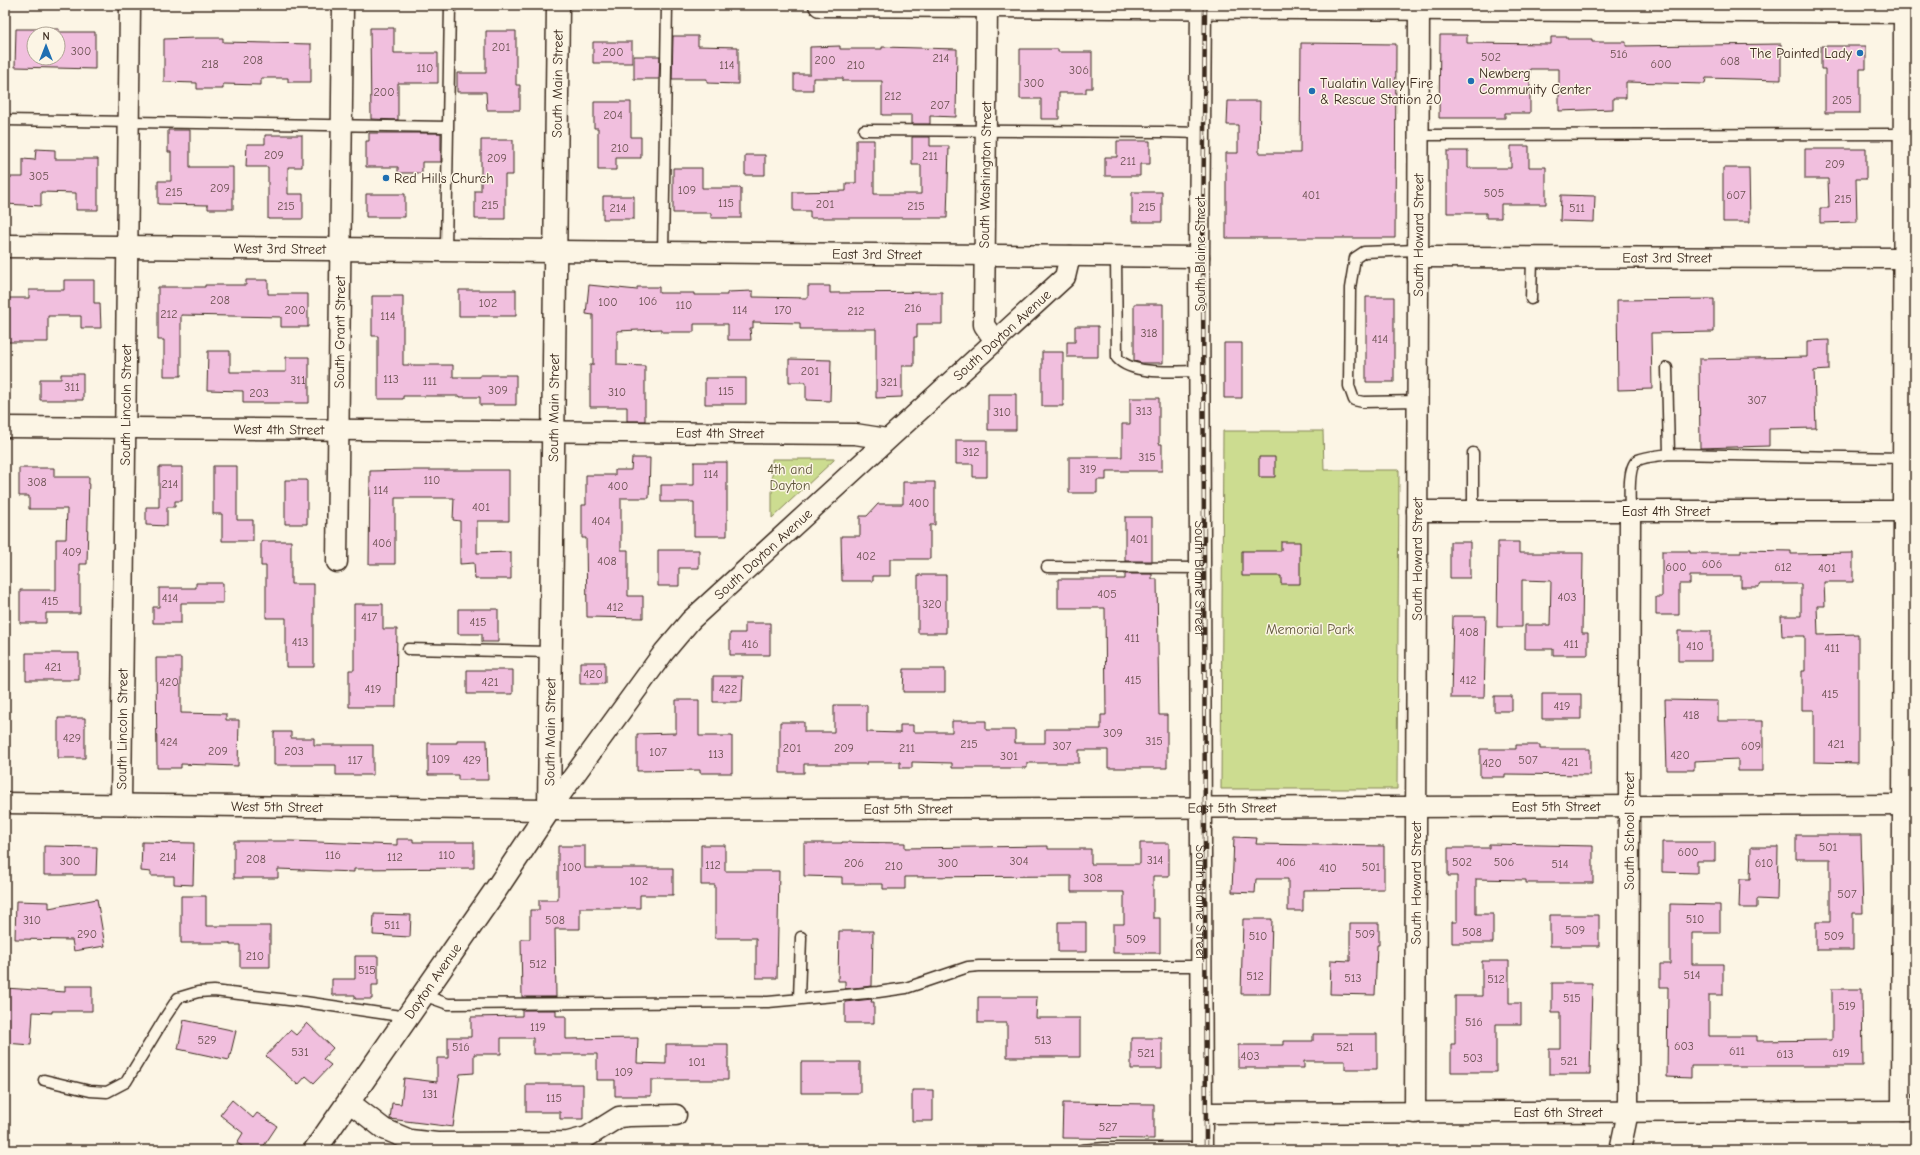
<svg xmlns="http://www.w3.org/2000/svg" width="1920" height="1155" font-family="'Comic Neue',sans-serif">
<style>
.green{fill:#ccdc90;stroke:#848357}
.building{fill:#f1bfde;stroke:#3b2a1e;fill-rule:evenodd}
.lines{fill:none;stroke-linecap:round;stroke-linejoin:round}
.lane-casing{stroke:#3b2a1e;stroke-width:13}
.street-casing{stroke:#3b2a1e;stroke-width:23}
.secondary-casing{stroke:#3b2a1e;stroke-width:25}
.lane{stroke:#fcf5e5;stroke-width:10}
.street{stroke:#fcf5e5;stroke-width:20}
.secondary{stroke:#fcf5e5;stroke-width:22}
.rail-casing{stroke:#3b2a1e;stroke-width:4.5}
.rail{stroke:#fcf5e5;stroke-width:3;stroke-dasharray:9;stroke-linecap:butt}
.poi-dot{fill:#1f6fb2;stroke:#fcf5e5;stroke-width:1.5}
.labels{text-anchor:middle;stroke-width:3;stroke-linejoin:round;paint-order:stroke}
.number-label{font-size:12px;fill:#684f4e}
.poi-label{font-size:14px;fill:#3b2a1e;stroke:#fcf5e5;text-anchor:start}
.street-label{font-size:14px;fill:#3b2a1e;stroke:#fcf5e5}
.park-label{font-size:14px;fill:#5f563a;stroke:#fcf5e5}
</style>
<rect width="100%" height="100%" fill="#fcf5e5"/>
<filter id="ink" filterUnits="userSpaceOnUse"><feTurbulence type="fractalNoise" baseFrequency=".025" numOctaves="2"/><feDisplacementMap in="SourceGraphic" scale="8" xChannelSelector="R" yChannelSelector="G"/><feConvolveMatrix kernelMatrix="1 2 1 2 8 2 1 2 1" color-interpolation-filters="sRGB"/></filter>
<g filter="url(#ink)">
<path class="green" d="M1223,431h100l1,39h75l-2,319h-176z
M772,459h63l-63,59z"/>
<path class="building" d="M370,28h24v25h44v30h-40v37l-27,-1z
M16,29h43v3h36v37l-80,-2zM34,34h24v24h-24z
M486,31h30v54h4v25h-33l-1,-18h-29v-19h29z
M1440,35h27v8l84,1v-7h16v2h25v3h34v4l155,-2v36l-75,-2 -1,6 -79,-2v16h-13v11l-54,2v-42h-29v44h-25v5h-66z
M673,36h25v10l40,1v37l-31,-1v-4h-35z
M197,38h26v4l88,2v38h-23v-4h-27v7l-38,-1v5h-26v-6l-33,-1v-43z
M593,42h39v21h-39z
M1301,43l95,1 -1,194h-169v-85h12v-28h-11l1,-24h32l-1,52h41z
M840,46v3h42v-2l75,2 -1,68 -26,-1v8h-18v-9h-30v-34h-39v-3h-30v12h-19v-16h16v-27z
M1821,46h45v23h-6v44h-35v-44h-4z
M1020,49h38v3h34v36h-6v5h-27v26h-18v-20h-21z
M634,56h26l-1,23h-25z
M594,102h37v35h10v21h-25v12h-18v-42h-4z
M168,130h22v37h43v42h-25v-4l-50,-1v-23h13v-29h-3z
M369,133h72v29h-19v11h-24v-6h-32v-26h3z
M265,135h37v32h-14v27h15v25h-35v-52h-22l1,-23h18z
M912,137h18v9h19l-2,72h-137v-7h-17v-19l53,-1v-8h10v-43h18v54h47v-29h-9z
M481,140h32v35h-8v44h-30v-28h6z
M1117,141h33v23h-10v12h-35v-19h12z
M1511,146h18v21h17v37h-45v14h-15v-5h-39v-62h21v17h43z
M36,149l19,1v9h43v51h-22v-17l-35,-1v14l-36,-2v-27h18v-18l12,1z
M1805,149h61v30h-10l1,43 -37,1v-15h9l-1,-29h-23z
M745,155h20v20h-20z
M673,168h29v20h39v30h-30v-5h-38z
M1723,168h26l1,54h-27z
M1132,192h30v30h-30z
M366,194h39v23h-39z
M1561,195l34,1 -1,26 -34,-1z
M603,196h31v23h-31z
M64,280h30v23h6l1,25h-20v-12h-33v26h-43v-44h24v-8h35z
M246,280h22v14h40v33h-27v-10l-100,-2v61h-17v-36h-6v-53h47v-2h41z
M589,285l48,5v-3h22v6h35v2h33v-3l26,-1v6l55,1v-12h22v7l112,-1v32h-25v13h-3v29h-12v31l-26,1v-69h-76v-6l-47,-1v6h-3l1,12h-23v-16h-34v8h-32v-3l-45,2v34l28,1v55h-18v-14h-37v-42h3v-50l-7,-1z
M459,290h57v26h-57z
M372,296h31v69h50v12h27v-2h36v30h-36v-8h-20v-1h-57v3h-25v-63h-6z
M1366,297h28v85h-28z
M1714,299v33l-63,1 1,56 -34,1 -1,-90z
M1134,304h29v59h-21l-8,-2z
M1075,326h23v31h-31v-15h8z
M1829,340v30l-15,1 2,57 -47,1v17l-69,2 -1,-89 108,-2v-16z
M1224,343h18v55h-18z
M208,351h22v21h56v-15h23v46h-66v-12l-36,-1z
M1042,352h21v54h-21z
M789,359l42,1 -1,41 -24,-1v-18h-17z
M61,374h22v26h-43v-21h21z
M705,378h41v26h-41z
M988,394h28v36h-28z
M1130,398h29v46h3v27h-56v9h-9v13h-28v-36h53v-33h8z
M956,440h31v37h-14v-13h-17z
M1259,457h16v20h-16z
M632,458h18l-1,40h-28v52h7v46h15v22l-56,-1 -1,-79h-4v-33h4v-30h29v-5h16z
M694,462h33v74h-33v-34h-33v-17h33z
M213,466h24v54h16v21h-31v-27h-9z
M159,467h23v34h-7v6h-8v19l-21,-1v-18h13z
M19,468h35v9h35l-2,87h-7v49h-34v10h-26v-33h36v-51h10l1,-30h-38v-13h-10z
M414,470h95v51h-32v32l34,-1v27h-36l-1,-16 -14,1v-43l-7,-1 1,-22h-59v66h-26l1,-93z
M285,480h22v44h-22z
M903,482h32v43h-5v34h-40v17h-17v5h-31l-1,-45h19v-20h7l11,-12h25z
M1125,517h27v44h-27z
M261,541h30v43h23v83h-28v-49h-20v-52h-5z
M1281,542h19v42h-19v-8h-39v-25h39z
M1450,542h20v36h-20z
M1498,542h21v11h64l-1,80h6v22h-35v-6h-28v-24h25l1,-44 -29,-1v47h-25z
M658,550h41v18h-20v18h-21z
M1741,550l50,1v3l62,-1v29h-29l1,24h-8l1,29 40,-1v129l-44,-1v-52h-12v-39h3v-35h-23l-1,-20h20v-32h-42v3h-18v-11h-51v8h-11v31h-23v-18h6v-46h28v2h51z
M1125,574h27v5h5l2,136h8v53h-59v-18h-29v13h-52v5h-75v-5l-40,-1v6h-12v-6h-33v2h-63v9h-24v-51h24v10h30v-27h33v27l33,1v-8h13v7h39v-11h34v9h29v13h30v-14h56v-14h5l-1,-107h-47v-29h67z
M918,575h28v58h-28z
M196,583h27v20h-42v20h-28v-16h6v-19h37z
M354,604h29v25h14l-1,78h-47v-37h5z
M458,609h40v33h-16v-8h-24z
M1453,616h33l-2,82h-33z
M745,623h25v32h-40v-22h15z
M1678,631h33v30h-33z
M26,653h53v27h-53z
M156,658h25v55l45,1v6h13l-1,46 -57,-2v4h-24z
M580,662h25v22h-25z
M904,669h41v23h-42z
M467,670h46v24h-46z
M713,676h30l-1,26h-29z
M1542,694h39v25h-39z
M1494,696h18v15h-18z
M676,700h23v36h33v37h-32v-3l-63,1v-37l39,-1z
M1665,700l53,1v20h45v50h-25v-12l-44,2v9h-27z
M58,718h27v40h-27z
M274,732h17v6h23v7h59v30h-37v-10h-62z
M457,740h30l1,40h-30v-5h-30v-32h29z
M1516,745h24v4h50v26l-85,-1v3h-25v-28h36z
M1796,835h65l2,78h-10v37h-37v-28h14v-63h-34z
M1234,837l23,1 -1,6 128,2v43l-81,1v21h-15v-32h-32l-1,14 -23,-1z
M397,839h16v3h61v26l-120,1v3l-76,-3v9h-44v-37h57l106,4z
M142,842l52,1 -1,42 -19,-1v-8h-23v-4l-10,-1z
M842,842l63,1v5l143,-2v3h43v15h49v-21h29v33h-16v42h7v35h-47v-29h11v-32h-53v-16l-166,1v12h-22v-5h-41v-7l-38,-1v-33h38z
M1662,842h53v19h-18v12l-35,-1z
M1489,844l104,2v37h-67v-3l-50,-1v35h17v29h-41v-21h5v-46h-9v-28h41z
M701,845h24v26h54l-2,107h-21v-40h-41v-53h-14z
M44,846l53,1 -1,28h-52z
M558,846h27v22h88v27h-33v13h-60v21h-25l1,68h-34l-1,-58h9v-29h9v-10h19z
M1751,847h27l-1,53 -20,-1v9h-18l1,-29h10z
M181,896h25v30h64v41h-30v-22h-10v-2h-49z
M97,899l8,47 -31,5 -2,-11 -57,-1 1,-38 33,1v6z
M1670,904l50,1v28h-28v31h31v31h-14v41h48v5l75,-1v-51h30l1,77h-172v12l-24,-1 1,-90h-8v-23h10z
M374,914l37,1 -1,22 -37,-2z
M1550,915h49v31h-49z
M1243,919h29l-2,75h-29z
M1058,922h28v30h-28z
M1350,923h29v22h-2l-2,50 -45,-1 1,-34 19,1z
M839,931h34l-1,55 -27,3v-8h-7z
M355,956h23v29h-6v14h-17v-4h-23v-16h23z
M1482,961h27v42h12v21h-25v48h-45v-28h4v-48h27z
M1552,983h40l-2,91h-41v-25h11v-37h-8z
M65,986h27v25h-40v2l-19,-1 -2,33 -26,-2v-55l60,4z
M978,997h59l-1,21h44v39h-73v-34h-29z
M872,999l-1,3h3v21h-29v-21z
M522,1010h34v6h10v23l72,-1 -1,25 29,1v-20h62v36h-77v16h-36v-16h-18v-26h-64v-16h-32v16h-27v19l-14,1 -7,53 -63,-8 2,-16 9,1 3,-26 33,4v-24h11v-21h23v-20l51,-1z
M184,1020l52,11 -7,29 -51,-11z
M307,1023l26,25 -10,11 8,6 -17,18 -8,-7 -8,9 -32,-29 24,-26 6,5z
M1313,1034h64v35h-32v-8h-41v7h-66v-23h46v-4h29z
M1131,1038h31v31h-31z
M801,1062h59v31h-59z
M526,1084h57v35h-23v-7h-34z
M912,1090h21v31h-21z
M232,1100l21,18 4,-5 20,13 -16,24h-13l-11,-7 6,-10 -23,-18z
M1063,1103l91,1v35l-92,-1z"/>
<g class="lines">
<g class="lane-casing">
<path id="lane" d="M5,120l443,7
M864,130l297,2 39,1
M1419,135l486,-1
M446,250l4,-245
M1417,250l-53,2 -9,6 -5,30 -1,98 5,14 9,2 55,-1
M663,252l4,-247
M1116,256l1,102c16,18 60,13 83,13
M1531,299l1,-41
M1667,368l2,86 235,4
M1473,511v-58
M1630,511c0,-11 -3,-46 8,-51 9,-4 21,-4 31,-6
M1047,567l154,1
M408,649l143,3
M423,995l25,9 320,-2 110,-10 28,-4 62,-21 11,-1h223
M799,999l2,-62
M44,1080l46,11 17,1 19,-10 40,-66 12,-18 20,-6 16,-1 91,11 102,15
M1082,1150l22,-2h98"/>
</g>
<g class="street-casing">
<g id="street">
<path d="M987,5l-3,320 11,16"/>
<path id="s1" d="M1201,5l-2,252 3,893"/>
<path id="s2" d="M556,251l643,6"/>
<path id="s3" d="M1418,257l497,1"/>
<path id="s4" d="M5,427l850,7 32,5"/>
<path id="s5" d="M1417,511h487l-2,600"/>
<path id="s6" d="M337,562l6,-557"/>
<path id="s7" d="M5,803l544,7 1366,-5"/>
<path id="s8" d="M121,804l9,-799"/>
<path id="s9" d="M549,810l115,-158 27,-32 374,-343 5,-21"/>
<path d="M349,1102l35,27 26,11 27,3 131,-1 19,-5 32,-20 10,-1 47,-1"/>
<path id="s10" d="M1202,1113l713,-2"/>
<path id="s11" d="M1415,1113l4,-1108"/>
<path id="s12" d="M1620,1150l8,-38 2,-601"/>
</g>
</g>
<g class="secondary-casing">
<g id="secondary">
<path d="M820,5l1095,7"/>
<path d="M1905,5l-1,506h11"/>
<path id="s13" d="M5,246l551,5"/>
<path id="s14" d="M315,1150l180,-259 54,-81 9,-805"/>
</g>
</g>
<use href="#lane" class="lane"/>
<use href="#street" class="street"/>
<use href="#secondary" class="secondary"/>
<g class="rail-casing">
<path id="rail" d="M1205,5l-2,251 3,894"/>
</g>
<use href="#rail" class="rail"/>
</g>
</g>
<g class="poi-dot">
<circle cx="1860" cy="53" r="4"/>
<circle cx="1471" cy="81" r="4"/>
<circle cx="1312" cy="91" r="4"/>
<circle cx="386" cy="178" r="4"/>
</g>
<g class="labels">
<g class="number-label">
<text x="501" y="51">201</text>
<text x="81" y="55">300</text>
<text x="613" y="56">200</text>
<text x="1619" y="58">516</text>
<text x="1491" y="61">502</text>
<text x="941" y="62">214</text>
<text x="253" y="64">208</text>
<text x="825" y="64">200</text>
<text x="1730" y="65">608</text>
<text x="210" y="68">218</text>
<text x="1661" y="68">600</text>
<text x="727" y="69">114</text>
<text x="856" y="69">210</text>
<text x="425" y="72">110</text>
<text x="1079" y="74">306</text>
<text x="1034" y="87">300</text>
<text x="384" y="96">200</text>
<text x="893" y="100">212</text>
<text x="1842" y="104">205</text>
<text x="940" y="109">207</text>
<text x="613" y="119">204</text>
<text x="620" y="152">210</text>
<text x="274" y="159">209</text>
<text x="930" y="160">211</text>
<text x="497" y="162">209</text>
<text x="1128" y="165">211</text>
<text x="1835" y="168">209</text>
<text x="39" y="180">305</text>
<text x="220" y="192">209</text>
<text x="687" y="194">109</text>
<text x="174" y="196">215</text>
<text x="1494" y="197">505</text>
<text x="1311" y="199">401</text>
<text x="1736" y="199">607</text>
<text x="1843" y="203">215</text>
<text x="726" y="207">115</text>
<text x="825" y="208">201</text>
<text x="490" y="209">215</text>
<text x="286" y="210">215</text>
<text x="916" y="210">215</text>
<text x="1147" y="211">215</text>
<text x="618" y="212">214</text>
<text x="1577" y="212">511</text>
<text x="220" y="304">208</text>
<text x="648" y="305">106</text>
<text x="608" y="306">100</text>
<text x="488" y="307">102</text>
<text x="684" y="309">110</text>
<text x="913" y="312">216</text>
<text x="295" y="314">200</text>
<text x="740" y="314">114</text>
<text x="783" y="314">170</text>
<text x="856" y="315">212</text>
<text x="169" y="318">212</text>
<text x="388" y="320">114</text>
<text x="1149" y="337">318</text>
<text x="1380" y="343">414</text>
<text x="810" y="375">201</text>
<text x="391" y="383">113</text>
<text x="298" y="384">311</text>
<text x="430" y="385">111</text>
<text x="889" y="386">321</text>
<text x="72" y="391">311</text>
<text x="498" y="394">309</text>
<text x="726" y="395">115</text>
<text x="617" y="396">310</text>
<text x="259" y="397">203</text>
<text x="1757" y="404">307</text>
<text x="1144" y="415">313</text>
<text x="1002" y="416">310</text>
<text x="971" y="456">312</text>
<text x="1147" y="461">315</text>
<text x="1088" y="473">319</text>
<text x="711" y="478">114</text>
<text x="432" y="484">110</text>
<text x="37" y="486">308</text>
<text x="170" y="488">214</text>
<text x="618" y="490">400</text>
<text x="381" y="494">114</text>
<text x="919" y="507">400</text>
<text x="481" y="511">401</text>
<text x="601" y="525">404</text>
<text x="1139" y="543">401</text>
<text x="382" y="547">406</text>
<text x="72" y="556">409</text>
<text x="866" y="560">402</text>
<text x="607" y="565">408</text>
<text x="1712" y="568">606</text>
<text x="1676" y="571">600</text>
<text x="1783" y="571">612</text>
<text x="1827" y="572">401</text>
<text x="1107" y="598">405</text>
<text x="1567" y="601">403</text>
<text x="170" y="602">414</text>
<text x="50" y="605">415</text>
<text x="932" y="608">320</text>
<text x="615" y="611">412</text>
<text x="369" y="621">417</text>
<text x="478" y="626">415</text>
<text x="1469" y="636">408</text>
<text x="1132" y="642">411</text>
<text x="300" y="646">413</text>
<text x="750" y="648">416</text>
<text x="1571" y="648">411</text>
<text x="1695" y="650">410</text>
<text x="1832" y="652">411</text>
<text x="53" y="671">421</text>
<text x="593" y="678">420</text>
<text x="1133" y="684">415</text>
<text x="1468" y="684">412</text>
<text x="169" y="686">420</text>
<text x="490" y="686">421</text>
<text x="373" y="693">419</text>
<text x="728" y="693">422</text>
<text x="1830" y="698">415</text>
<text x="1562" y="710">419</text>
<text x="1691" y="719">418</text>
<text x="1113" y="737">309</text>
<text x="72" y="742">429</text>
<text x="1154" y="745">315</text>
<text x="169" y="746">424</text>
<text x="969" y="748">215</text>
<text x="1836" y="748">421</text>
<text x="1062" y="750">307</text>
<text x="1751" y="750">609</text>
<text x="792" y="752">201</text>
<text x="844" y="752">209</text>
<text x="907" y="752">211</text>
<text x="218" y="755">209</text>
<text x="294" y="755">203</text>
<text x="658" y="756">107</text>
<text x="716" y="758">113</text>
<text x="1680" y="759">420</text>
<text x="1009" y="760">301</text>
<text x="441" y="763">109</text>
<text x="355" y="764">117</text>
<text x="472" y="764">429</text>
<text x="1528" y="764">507</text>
<text x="1570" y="766">421</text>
<text x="1492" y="767">420</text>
<text x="1828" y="851">501</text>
<text x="1688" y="856">600</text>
<text x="333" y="859">116</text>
<text x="447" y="859">110</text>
<text x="168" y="861">214</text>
<text x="395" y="861">112</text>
<text x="256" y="863">208</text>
<text x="1155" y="864">314</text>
<text x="70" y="865">300</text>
<text x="1019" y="865">304</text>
<text x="1286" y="866">406</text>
<text x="1462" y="866">502</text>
<text x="1504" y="866">506</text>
<text x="854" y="867">206</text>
<text x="948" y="867">300</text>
<text x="1764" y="867">610</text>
<text x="1560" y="868">514</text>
<text x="713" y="869">112</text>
<text x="894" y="870">210</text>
<text x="572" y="871">100</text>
<text x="1371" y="871">501</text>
<text x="1328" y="872">410</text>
<text x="1093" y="882">308</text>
<text x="639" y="885">102</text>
<text x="1847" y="898">507</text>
<text x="1695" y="923">510</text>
<text x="32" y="924">310</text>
<text x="555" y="924">508</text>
<text x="392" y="929">511</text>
<text x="1575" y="934">509</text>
<text x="1472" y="936">508</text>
<text x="87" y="938">290</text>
<text x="1365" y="938">509</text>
<text x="1258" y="940">510</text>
<text x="1834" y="940">509</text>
<text x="1136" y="943">509</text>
<text x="255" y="960">210</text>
<text x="538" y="968">512</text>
<text x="367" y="974">515</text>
<text x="1692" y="979">514</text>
<text x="1255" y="980">512</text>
<text x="1353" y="982">513</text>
<text x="1496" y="983">512</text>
<text x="1572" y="1002">515</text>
<text x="1847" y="1010">519</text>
<text x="1474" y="1026">516</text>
<text x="538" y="1031">119</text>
<text x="207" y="1044">529</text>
<text x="1043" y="1044">513</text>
<text x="1684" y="1050">603</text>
<text x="461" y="1051">516</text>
<text x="1345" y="1051">521</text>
<text x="1737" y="1055">611</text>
<text x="300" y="1056">531</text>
<text x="1146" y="1057">521</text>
<text x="1841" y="1057">619</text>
<text x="1785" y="1058">613</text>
<text x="1250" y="1060">403</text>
<text x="1473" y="1062">503</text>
<text x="1569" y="1065">521</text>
<text x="697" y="1066">101</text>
<text x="624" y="1076">109</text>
<text x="430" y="1098">131</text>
<text x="554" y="1102">115</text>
<text x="1108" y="1131">527</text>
</g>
<g class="poi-label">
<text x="1852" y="58" text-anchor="end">The Painted Lady</text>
<text x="1479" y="78">Newberg<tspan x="1479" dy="16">Community Center</tspan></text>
<text x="1320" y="88">Tualatin Valley Fire<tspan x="1320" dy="16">&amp; Rescue Station 20</tspan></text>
<text x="394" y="183">Red Hills Church</text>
</g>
<g class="street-label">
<text dy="5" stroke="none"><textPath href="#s14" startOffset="1139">South Main Street</textPath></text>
<text transform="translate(985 175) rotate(-89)" y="5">South Washington Street</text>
<text dy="5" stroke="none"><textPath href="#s11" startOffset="878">South Howard Street</textPath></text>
<text dy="5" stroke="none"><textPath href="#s13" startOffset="275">West 3rd Street</textPath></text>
<text dy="5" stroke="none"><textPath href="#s2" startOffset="321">East 3rd Street</textPath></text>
<text transform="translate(1200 254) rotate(-90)" y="5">South Blaine Street</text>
<text dy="5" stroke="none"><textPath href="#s3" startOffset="249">East 3rd Street</textPath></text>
<text dy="5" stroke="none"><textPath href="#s6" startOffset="230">South Grant Street</textPath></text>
<text dy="5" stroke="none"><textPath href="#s9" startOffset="659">South Dayton Avenue</textPath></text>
<text dy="5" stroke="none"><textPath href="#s8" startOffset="399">South Lincoln Street</textPath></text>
<text dy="5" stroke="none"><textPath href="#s14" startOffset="815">South Main Street</textPath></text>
<text dy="5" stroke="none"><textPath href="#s4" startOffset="274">West 4th Street</textPath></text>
<text dy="5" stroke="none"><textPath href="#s4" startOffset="715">East 4th Street</textPath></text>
<text dy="5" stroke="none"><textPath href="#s5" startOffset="249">East 4th Street</textPath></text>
<text dy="5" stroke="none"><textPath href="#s9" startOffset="335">South Dayton Avenue</textPath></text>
<text dy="5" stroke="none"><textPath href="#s11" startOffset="554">South Howard Street</textPath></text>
<text dy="5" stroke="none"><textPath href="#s1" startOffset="573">South Blaine Street</textPath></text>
<text dy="5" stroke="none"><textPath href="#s8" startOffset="75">South Lincoln Street</textPath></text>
<text dy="5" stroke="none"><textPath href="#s14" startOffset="491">South Main Street</textPath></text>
<text dy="5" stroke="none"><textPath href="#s7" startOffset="272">West 5th Street</textPath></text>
<text dy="5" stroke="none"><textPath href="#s7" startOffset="1551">East 5th Street</textPath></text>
<text dy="5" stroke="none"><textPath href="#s7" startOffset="1227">East 5th Street</textPath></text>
<text dy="5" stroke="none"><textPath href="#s7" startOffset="903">East 5th Street</textPath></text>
<text dy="5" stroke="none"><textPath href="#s12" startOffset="320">South School Street</textPath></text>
<text dy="5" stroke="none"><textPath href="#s11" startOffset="230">South Howard Street</textPath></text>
<text dy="5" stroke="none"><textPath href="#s1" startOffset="897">South Blaine Street</textPath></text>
<text dy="5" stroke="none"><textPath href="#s14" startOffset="206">Dayton Avenue</textPath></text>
<text dy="5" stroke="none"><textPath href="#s10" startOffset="356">East 6th Street</textPath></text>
</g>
<g class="park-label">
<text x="790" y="474">4th and<tspan x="790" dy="16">Dayton</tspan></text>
<text x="1310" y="634">Memorial Park</text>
</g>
</g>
<rect width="1920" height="1155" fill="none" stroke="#fcf5e5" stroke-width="20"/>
<rect x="10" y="10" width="1900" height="1135" fill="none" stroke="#3b2a1e" stroke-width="1.5" filter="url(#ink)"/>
<g transform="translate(46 46)"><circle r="19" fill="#fcf5e5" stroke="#afa495"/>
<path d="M0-3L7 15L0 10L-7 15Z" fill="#1f6fb2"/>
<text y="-6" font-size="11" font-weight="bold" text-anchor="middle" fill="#3b2a1e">N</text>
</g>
</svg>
